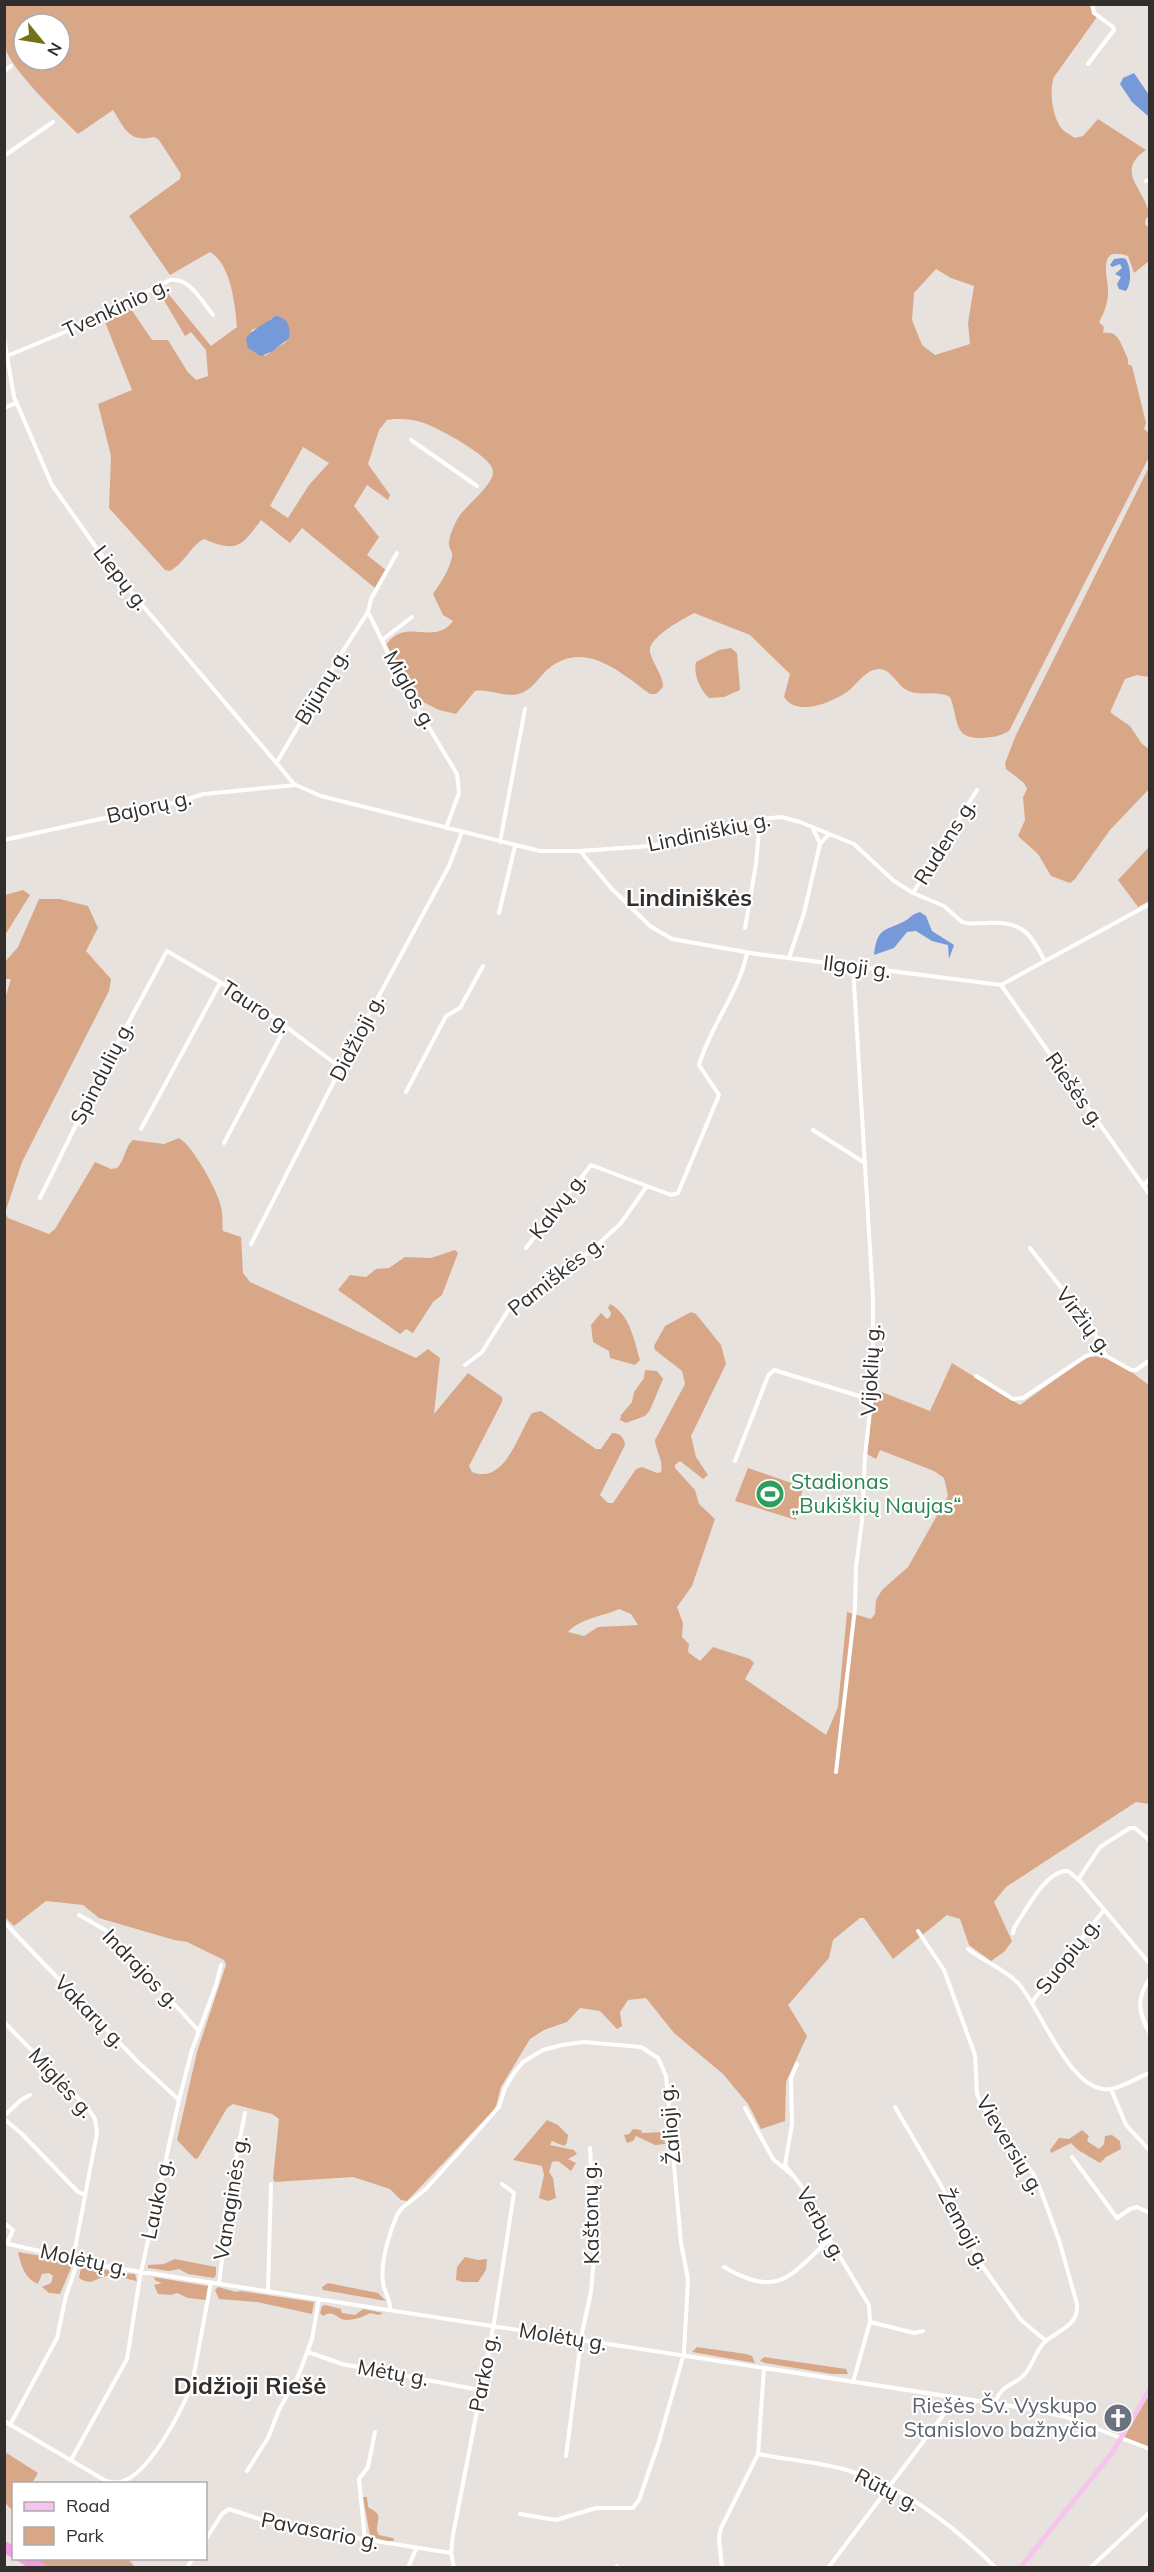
<svg xmlns="http://www.w3.org/2000/svg" width="1154" height="2572" font-family="Mulish,sans-serif">
<style>
.green{fill:#d8a787;fill-rule:evenodd}
.water{fill:#7599d9}
.lines{fill:none;stroke-linecap:round;stroke-linejoin:round}
.minor{stroke:#fff;stroke-width:4}
.major{stroke:#f7c4ee;stroke-width:5}
.highway{stroke:#f29ce3;stroke-width:6}
.labels{text-anchor:middle;stroke-width:4.5;stroke-linejoin:round;paint-order:stroke}
.street-label{font-size:21px;fill:#312f2e;stroke:#fff}
.leisure-label{font-size:21px;fill:#27864d;stroke:#fff;text-anchor:start}
.worship-label{font-size:21px;fill:#5b616d;stroke:#fff;text-anchor:end}
.quarter-label{font-size:24px;font-weight:bold;fill:#312f2e;stroke:#fff}
</style>
<rect width="100%" height="100%" fill="#e8e2df"/>
<path class="green" d="M4,5h1086l7,12 -43,60c-5,13 -2,42 9,53 3,3 8,5 12,8l8,-2 15,-17 48,31c-34,23 3,41 3,67l-3,1 -1,6 4,4v33l-15,12 -6,-17c-34,-12 -18,25 -20,39 -1,10 -4,18 -9,27l5,5 -1,6c14,-2 16,6 21,17 2,6 5,8 4,14l4,2 14,57 -2,6 5,4v24l-140,274c-10,6 -17,6 -28,7 -29,1 -22,-20 -31,-41 -14,-8 -32,1 -45,-8 -8,-5 -14,-19 -25,-20 -15,0 -23,16 -33,23 -17,11 -50,25 -63,5l6,-23 -40,-39 -56,-22c-11,6 -47,25 -44,39 3,13 13,22 13,35l-7,7h-6c-30,-22 -66,-55 -102,-25 -8,7 -14,18 -24,23 -17,8 -33,-4 -49,-1l-19,23 -17,-4 -18,-9 -35,-56c20,-29 48,2 67,-24l-10,-6 -10,-21c8,-12 16,-23 19,-37 1,-6 -3,-8 -3,-13 0,-8 5,-19 9,-26 7,-12 36,-33 35,-47 0,-14 -55,-43 -69,-48 -11,-4 -26,-5 -37,-3l-8,10 -11,34 22,31 -2,5 -21,-15 -13,21 25,31 -12,18 19,15 -11,18 -73,-60 -12,15 -29,-23c-20,27 -24,33 -57,19 -13,6 -18,23 -34,32l-5,-1 -56,-62 2,-52 -13,-52 34,-14 -29,-73 24,-9 4,1 21,31h16l19,31 9,9 12,-4 -2,-26 -15,-18 -6,4 -27,-46 5,-2 3,3 45,55 26,-19c-2,-23 -6,-63 -27,-75l-40,23 -41,-59 51,-37 1,-5 -22,-34 -5,-3c-25,6 -29,-8 -41,-27l-35,24c-17,-17 -68,-65 -73,-87 -4,-12 0,-30 -1,-42zM24,24h36v36h-36zM936,269l15,9 23,8 -6,37 2,21 -35,11 -13,-10 -10,-25 2,-27zM272,318l14,24 -21,14 -14,-26 13,-4zM303,447l26,16 -20,22 -21,33 -18,-12z
M1149,467v210l-12,-2 -12,4 -14,31v3l19,13 12,18 7,5v40l-39,41 -35,49 -5,4 -19,-7 -13,-22 -20,-18 7,-16 -2,-23 4,-8 -3,-6 -18,-14 -1,-6 11,-28z
M731,648l6,5 3,37 -16,7 -15,1c-9,-8 -16,-24 -13,-36l23,-12z
M1149,847v54l-11,6 -20,-27z
M23,890l7,5 -25,40v-40z
M39,899h21l28,7 10,22 -12,23 25,28 -2,12 -87,171 -17,51 3,5 41,16 6,-5 40,-67 16,7 6,-1c8,-8 8,-22 16,-28l31,4 15,-6c14,8 39,53 42,69 2,7 1,16 2,24l18,6 2,36 7,9 166,76 12,-9 12,9 -6,56 34,-41 34,24v5l-33,64 3,6c33,13 46,-38 60,-59l9,-2 55,38h5l11,-16c9,0 12,5 13,12l-25,50 8,8h5l23,-34 6,-2 15,6 4,-1c3,-11 -5,-20 -6,-32l30,-56 -3,-13 -27,-21 -1,-4 11,-20 26,-14 5,2 25,31 5,19 -35,72 5,21 12,18 -5,4 -23,-18 -5,4v3l20,22 4,14 16,15 -23,67 -15,21 6,16 -1,14 7,7 -1,8 12,9 13,-14 37,12 4,4 -9,16 81,56 12,-28 9,-95 24,7 4,-5 1,-14 6,-10 26,-23 40,-71 -4,-18 -10,-7 -54,-21 -4,9 -9,-5 7,-65 56,22 22,-48 68,42 64,-46c24,-10 47,14 65,26v419l-13,-2 -130,85 -12,15 18,39 -8,11 -13,9 -22,-16 -9,-26 -13,-4 -54,44 -29,-41h-4l-27,22 -4,18 -41,47 19,31 -21,46 -1,39 -24,8 -13,-25 -25,-30 -49,-41 -28,-35 -18,2 -8,12 2,14 -5,3 -17,-18 -20,-3 -13,14 -23,8 -14,9 -29,48 -5,19 -4,6 -85,89 -6,-1 -11,-11 -37,-12 -78,5 -2,-3 6,-60 -7,-5 -39,-10 -6,4 -29,50 -3,1 -18,-19 20,-88 29,-87 -2,-5 -37,-18 -13,-2 -75,-22 -16,-13 -37,-4 -32,25 -9,-9 -1,-915 7,-23h-6v-17l13,-15zM619,1609l12,5 7,11 -40,2 -14,9 -16,-4c13,-14 33,-15 51,-23z
M455,1250l3,3 -16,42 -9,7 -20,31 -7,-4 -6,5 -62,-44 12,-15 16,2 10,-8 13,-1 16,-11 26,1z
M610,1304c20,10 24,36 30,56l-5,5 -25,-7 -1,-7 -16,-9 -2,-17 10,-12 6,6 3,-2 1,-4 -3,-5z
M645,1370l12,1 6,8 -13,31 -5,6 -19,7 -6,-3 1,-5 11,-13 2,-10 10,-14z
M748,1468l55,19 -7,33 -61,-19z
M547,2120l11,5 10,10 -1,8 -3,3 -12,-5 -2,4 24,5 3,4 -9,5 8,4 -5,8 -13,-10 -6,1 -3,10 4,6 3,20 -8,3 -9,-3 5,-23 -2,-9 -29,-6z
M633,2129l8,1 1,3 21,-1 2,12 -10,1 -19,-9 -3,5 -6,2 -3,-8 5,-1z
M1082,2130l7,6 -2,5 12,8 5,-5 1,-8 7,-1 8,6 1,8 -15,8 -6,6 -22,-13 -7,-7 -20,10 -1,-3 9,-12 10,1z
M18,2252l47,8 6,8 -11,26 -11,-1 -7,-6 9,-4 2,-7 -4,-3 -7,1 -4,10c-13,-5 -17,-18 -20,-32z
M465,2257l13,3 9,-1 -1,11 -8,12h-15l-7,-2 1,-13z
M175,2259l41,8v8l-2,3 -26,-4 -9,-5 -10,2 -21,-3v-3l16,-1z
M86,2265l34,8 15,1 2,7c-8,-1 -23,-7 -31,-5 -11,3 -15,10 -27,2l2,-11z
M153,2277l55,9 -2,14 -18,-2 -11,-5 -6,2 -13,-1 -4,-9 8,-2 -6,-2z
M328,2283l50,10 8,8 -63,-11 -1,-3z
M218,2287l18,5 5,-1 73,11 -2,12 -55,-12 -38,-3 -4,-9z
M325,2305l16,4 1,4 13,2 8,-6 20,4 -4,2 -9,-2c-6,4 -16,7 -24,7 -10,-1 -12,-11 -23,-4l-3,-3 2,-7z
M697,2347l49,7 6,2 3,7 -63,-11z
M764,2357l82,12 2,5h-16l-67,-11 -5,-2z
M1149,2393v54l-25,-10z
M5,2452l33,21 -6,10 -18,1 -1,27 -8,-8z
M363,2497h4l1,10c16,9 9,9 9,24l2,4 14,3 1,3h-9l-15,-5z
M34,2559h94l7,8h-86z"/>
<path class="water" d="M1134,73l15,22 -1,21 -16,-14 -12,-18 3,-6z
M1122,258l4,1c5,10 6,23 0,32l-7,-2 -2,-5 4,-7 -6,-3 7,-6 -2,-4 -8,3 -2,-2 4,-6z
M275,316c13,1 16,11 14,22l-16,13 -12,5 -13,-8 -2,-9c3,-8 21,-16 29,-23z
M920,912l6,4 6,15 22,14 -5,14 -1,-14 -16,-4 -16,-10 -9,1 -13,16 -20,7c3,-27 10,-24 29,-33 7,-3 8,-8 17,-10z"/>
<g class="lines">
<path class="minor" d="M1088,64l26,-34 -1,-3 -19,-14 -2,-9
M4,71l7,-5
M4,156l49,-34
M1146,181l4,-2
M4,338l10,59 38,88 58,82 185,218
M7,356l65,-27 98,-49c20,-3 32,22 43,35
M4,408l12,-5
M411,440l66,46
M397,553l-26,46 -3,13 39,79 50,83 2,19 -13,35
M382,640l30,-23
M277,762l64,-108 27,-42
M813,829l7,14
M4,840l174,-38 26,-8 92,-9 25,11 219,55h40l70,-5 66,-12 44,-15 22,-2 18,5 54,22 40,37 19,12 31,13 18,16c8,3 15,1 24,1 33,-2 44,7 58,37
M500,842l25,-133
M581,852l30,36 39,38 22,13 85,15 244,31 149,-81
M913,893l64,-103
M499,913l16,-67
M745,928l11,-64 4,-45
M789,958l15,-45 16,-69 9,-10
M1001,985l149,210
M406,1092l40,-76 14,-8 23,-42
M141,1129l79,-146
M813,1130l52,33
M224,1143l62,-117
M1143,1186l7,-8
M40,1198l64,-130 63,-117 82,48 92,69
M251,1244l102,-200 96,-178 13,-34
M526,1248l65,-83 80,30 7,-2 41,-98 -20,-30c11,-39 40,-72 48,-112
M1030,1248l61,78 15,30 25,14h5l14,-10
M465,1365l17,-13 27,-43 83,-59 29,-27 26,-37
M976,1376l37,23 10,-1 63,-42 9,-3 11,3
M735,1461l33,-85 6,-6 98,30
M836,1772l19,-164 1,-41 6,-46 3,-65 8,-71v-86l-20,-333
M1078,1880l22,-33 30,-19h5l15,13
M79,1915l28,16 91,99
M4,1922l133,139 42,39
M918,1931l26,39 31,85 2,39 6,13 51,68 7,16 18,49 18,64c2,24 -22,26 -35,41 -7,9 -10,21 -17,29 -12,13 -23,9 -30,29
M1013,1933l1,-5c11,-16 32,-59 54,-57l12,10 70,83
M968,1949c15,12 37,20 50,34 23,25 53,113 93,106 13,-2 26,-12 39,-16
M1150,1978c-14,21 -12,34 0,56
M1032,2002l72,-92
M4,2022l83,85 8,12 2,14 -24,126
M797,2064l-6,14 1,46 -7,41 17,22 13,28 54,90 1,17 -17,60
M1111,2089l15,36 24,26
M895,2107l68,116 15,37 43,60 25,21
M745,2108l28,51 19,16
M4,2116l17,-16 9,-5
M4,2119l17,14 57,59 7,3
M1072,2157l45,61 13,-9 7,-2 13,6
M4,2223l9,7 -6,13
M4,2243l106,24 920,142 36,8 84,32
M724,2267c54,32 66,9 105,-27
M219,2283l15,-114 11,-56
M268,2291l3,-107
M390,2310c1,-11 -6,-17 -7,-28 -3,-21 6,-47 14,-67l5,-7 24,-19 73,-82 6,-19 9,-15 9,-11 20,-12 19,-5 22,-3 57,5 17,11 8,18 15,167 7,36 -4,74 -26,92 -19,55 -6,8h-37l-40,12 -36,-6
M870,2322l44,11 9,-2
M308,2352l34,12 138,26
M4,2421l102,60c4,1 9,2 14,1 29,-6 61,-71 72,-97l19,-103
M10,2425l47,-87 9,-42 12,-36
M758,2454c30,6 62,8 92,17 55,16 106,57 146,97
M566,2456l16,-123 9,-41 4,-47 -5,-97
M71,2460l56,-101 13,-82 39,-177 13,-50 24,-65 5,-20
M247,2471l21,-33 11,-28 20,-36 13,-35 7,-40
M206,2539l16,-25 7,-5 52,17 170,27
M365,2540l-6,-61 9,-12 7,-35
M187,2568l6,-10
M408,2568l8,-19
M454,2568l-3,-15 2,-18 41,-212 20,-130 -12,-9
M616,2568l1,-2
M722,2568l-3,-30 2,-10 37,-74 6,-86
M828,2568l122,-162 3,-9
M1090,2568l60,-56"/>
<path class="major" d="M1020,2568l92,-115 38,-64"/>
<path class="highway" d="M4,2544l10,5
M4,2550l10,5
M19,2558l15,10
M29,2558l16,10"/>
</g>
<defs>
<g id="stadium-disc" transform="scale(1.5)"><circle r="9.5" fill="#2e9e5b" stroke="#fff"/><path d="M0-5a6.5 5 0 1 0 0 10a6.5 5 0 1 0 0-10ZM-3.5-1.8h7v3.6h-7Z" fill="#fff"/></g>
<g id="church-disc" transform="scale(1.5)"><circle r="9.5" fill="#6b7280" stroke="#fff"/><path d="M-1.2-6h2.4v3.5h3.3v2.4h-3.3V6h-2.4V-.1h-3.3v-2.4h3.3Z" fill="#fff"/></g>
</defs>
<g fill-rule="evenodd">
<use href="#stadium-disc" x="770" y="1494"/>
<use href="#church-disc" x="1118" y="2418"/>
</g>
<g class="labels">
<g class="street-label">
<text transform="translate(116 308) rotate(-25)" y="7">Tvenkinio g.</text>
<text transform="translate(121 578) rotate(52)" y="7">Liepų g.</text>
<text transform="translate(322 687) rotate(-59)" y="7">Bijūnų g.</text>
<text transform="translate(410 690) rotate(61)" y="7">Miglos g.</text>
<text transform="translate(149 807) rotate(-13)" y="7">Bajorų g.</text>
<text transform="translate(709 832) rotate(-12)" y="7">Lindiniškių g.</text>
<text transform="translate(945 842) rotate(-58)" y="7">Rudens g.</text>
<text transform="translate(857 967) rotate(7)" y="7">Ilgoji g.</text>
<text transform="translate(256 1007) rotate(33)" y="7">Tauro g.</text>
<text transform="translate(357 1038) rotate(-63)" y="7">Didžioji g.</text>
<text transform="translate(102 1073) rotate(-63)" y="7">Spindulių g.</text>
<text transform="translate(1075 1090) rotate(55)" y="7">Riešės g.</text>
<text transform="translate(558 1206) rotate(-52)" y="7">Kalvų g.</text>
<text transform="translate(556 1276) rotate(-38)" y="7">Pamiškės g.</text>
<text transform="translate(1084 1321) rotate(53)" y="7">Viržių g.</text>
<text transform="translate(871 1370) rotate(-87)" y="7">Vijoklių g.</text>
<text transform="translate(1068 1956) rotate(-52)" y="7">Suopių g.</text>
<text transform="translate(141 1969) rotate(46)" y="7">Indrajos g.</text>
<text transform="translate(90 2012) rotate(46)" y="7">Vakarų g.</text>
<text transform="translate(61 2083) rotate(48)" y="7">Miglės g.</text>
<text transform="translate(670 2124) rotate(-95)" y="7">Žalioji g.</text>
<text transform="translate(1010 2145) rotate(59)" y="7">Vieversių g.</text>
<text transform="translate(231 2198) rotate(-81)" y="7">Vanaginės g.</text>
<text transform="translate(157 2199) rotate(-78)" y="7">Lauko g.</text>
<text transform="translate(591 2213) rotate(-91)" y="7">Kaštonų g.</text>
<text transform="translate(821 2224) rotate(61)" y="7">Verbų g.</text>
<text transform="translate(964 2229) rotate(62)" y="7">Žemoji g.</text>
<text transform="translate(84 2260) rotate(12)" y="7">Molėtų g.</text>
<text transform="translate(563 2337) rotate(9)" y="7">Molėtų g.</text>
<text transform="translate(393 2373) rotate(10)" y="7">Mėtų g.</text>
<text transform="translate(484 2373) rotate(-79)" y="7">Parko g.</text>
<text transform="translate(887 2490) rotate(27)" y="7">Rūtų g.</text>
<text transform="translate(320 2531) rotate(11)" y="7">Pavasario g.</text>
</g>
<g class="leisure-label">
<text x="791" y="1489">Stadionas<tspan x="791" dy="24">„Bukiškių Naujas“</tspan></text>
</g>
<g class="worship-label">
<text x="1097" y="2413">Riešės Šv. Vyskupo<tspan x="1097" dy="24">Stanislovo bažnyčia</tspan></text>
</g>
<g class="quarter-label">
<text x="689" y="906">Lindiniškės</text>
<text x="250" y="2394">Didžioji Riešė</text>
</g>
</g>
<rect width="1154" height="2572" fill="none" stroke="#312f2e" stroke-width="12"/>
<rect x="12" y="2482" width="195" height="78" fill="#ffffff" stroke="#adacab" stroke-width="1.5"/>
<rect x="24" y="2502" width="30" height="9" fill="#f7c4ee" stroke="#adacab" stroke-width="1.5"/>
<text x="66" y="2512" font-size="18" fill="#312f2e">Road</text>
<rect x="24" y="2527" width="30" height="18" fill="#d8a787" stroke="#adacab" stroke-width="1.5"/>
<text x="66" y="2542" font-size="18" fill="#312f2e">Park</text>
<g transform="translate(42 42) rotate(120)"><circle r="28" fill="#ffffff" stroke="#adacab" stroke-width="1.5"/>
<path d="M0-4.5L10 22L0 15L-10 22Z" fill="#727318"/>
<text y="-9" font-size="16" font-weight="bold" text-anchor="middle" fill="#312f2e">N</text>
</g>
</svg>
